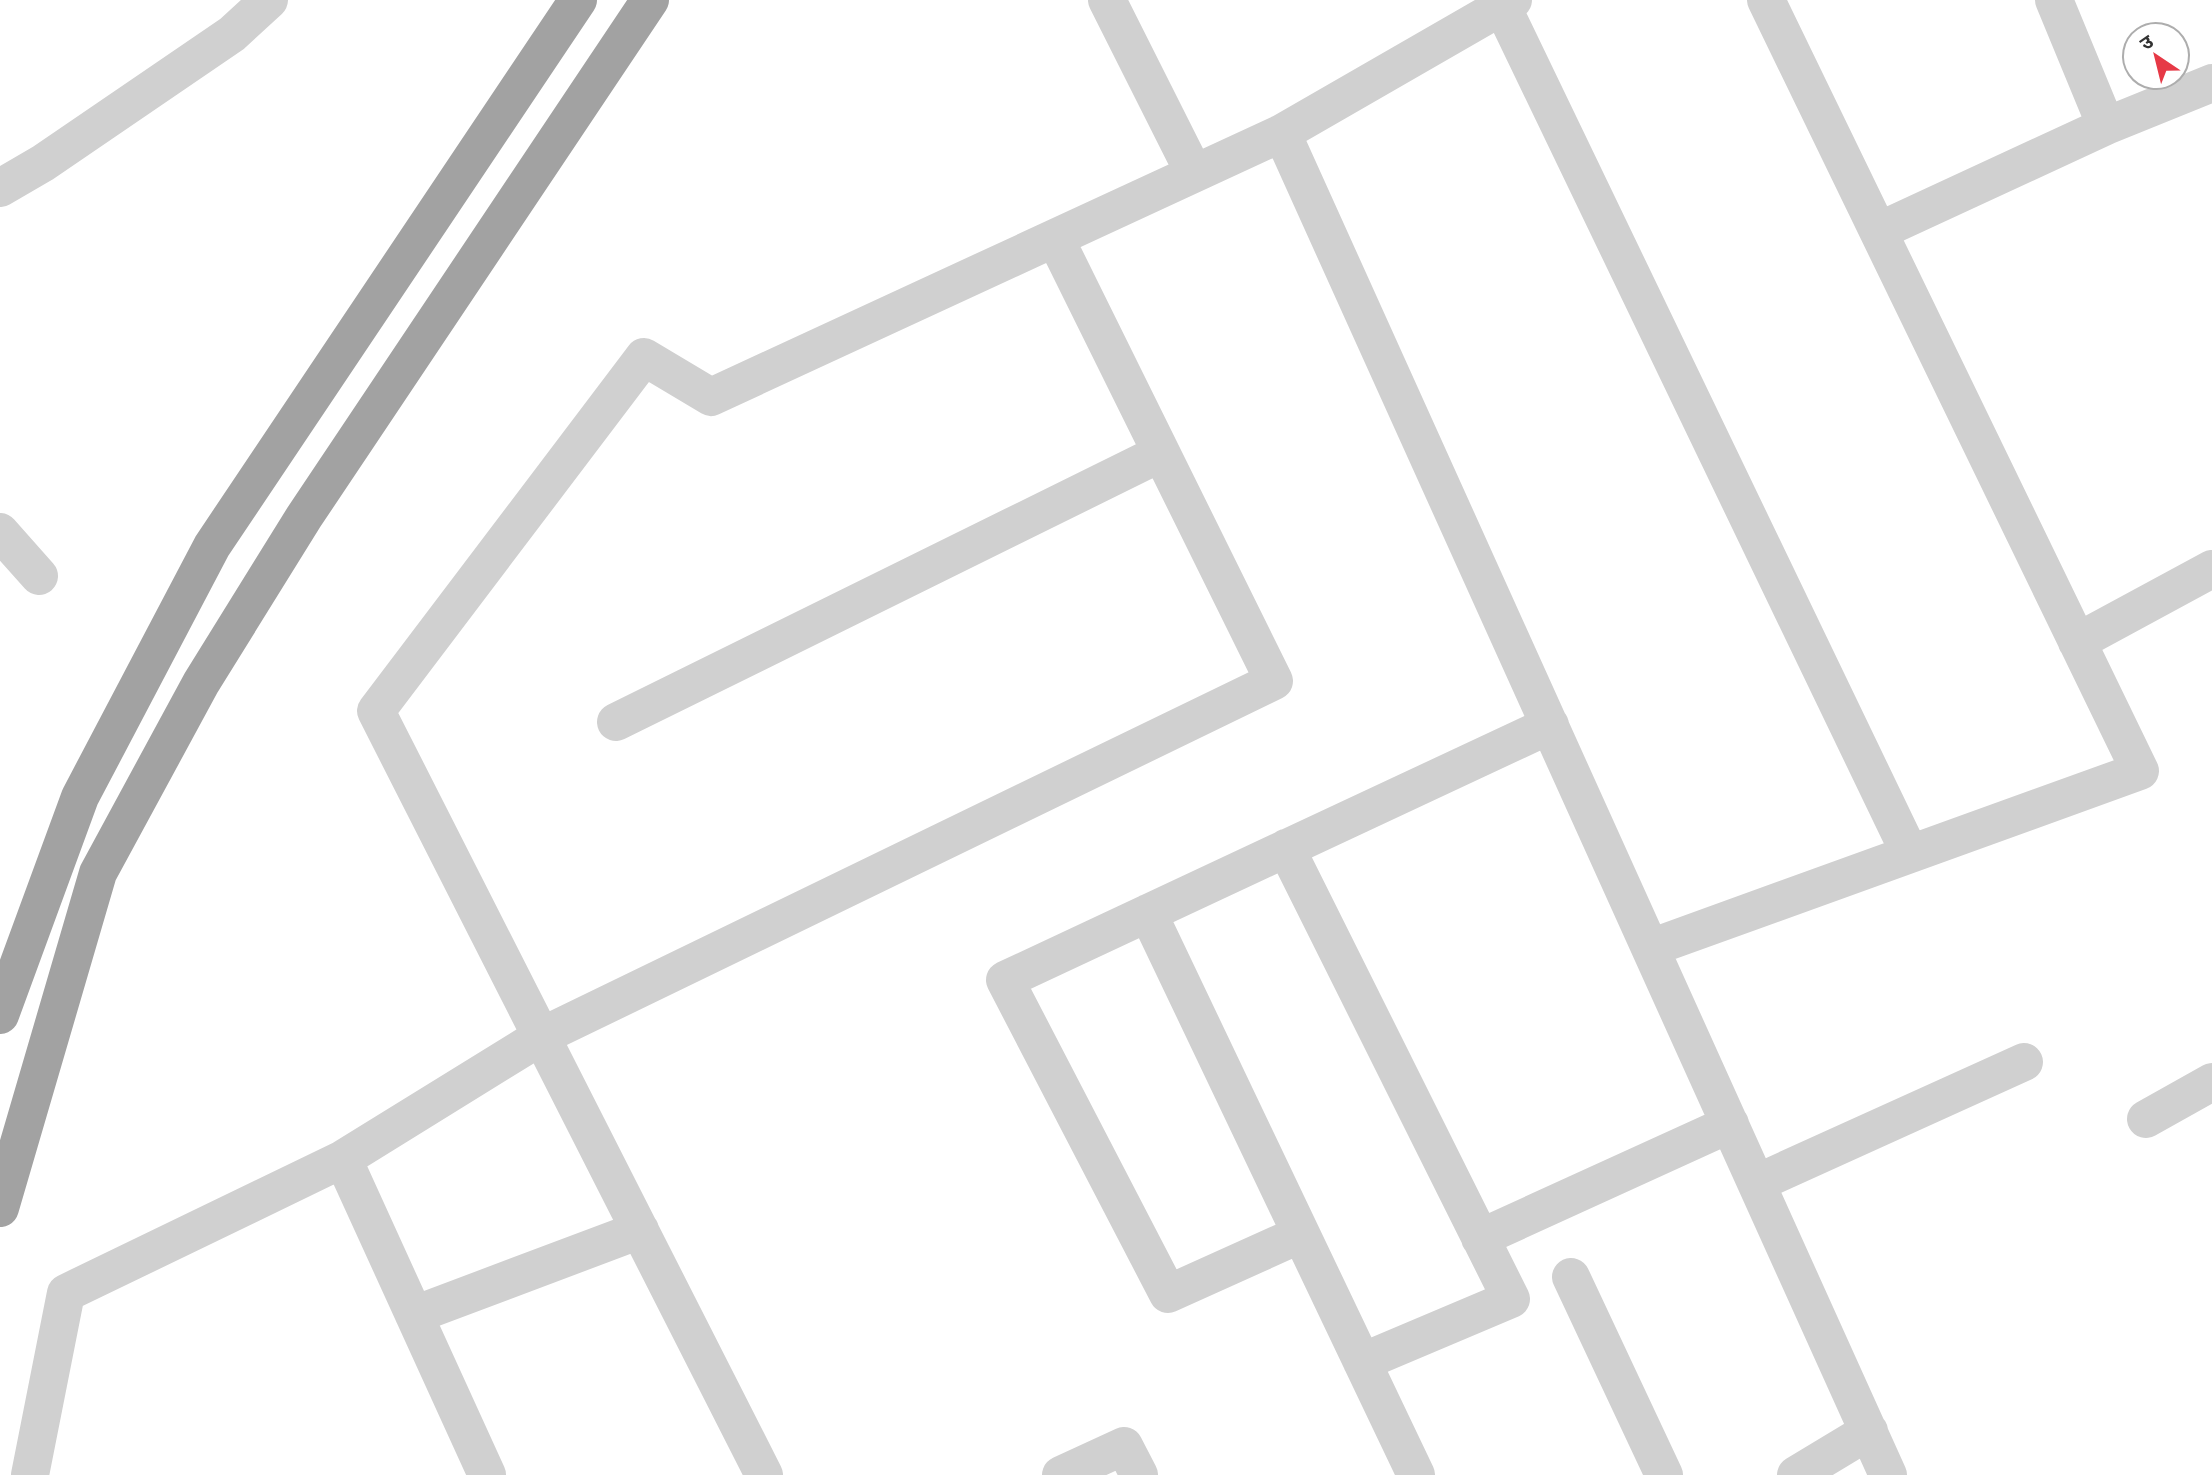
<svg xmlns="http://www.w3.org/2000/svg" width="2212" height="1475" font-family="'DM Sans','Noto Sans Devanagari',sans-serif">
<style>
.lines{fill:none;stroke-linecap:round;stroke-linejoin:round}
.minor{stroke:#d0d0d0;stroke-width:38}
.trunk{stroke:#a2a2a2;stroke-width:38}
</style>
<rect width="100%" height="100%" fill="#fff"/>
<g class="lines">
<path class="minor" d="M1107,0l87,173
M2054,0l52,126 106,-43
M1502,6l408,848
M1282,133l606,1342
M0,188l43,-25 189,-129 37,-34
M1879,231l227,-105
M0,532l39,44
M2077,642l135,-73
M616,722l545,-269
M1286,848l225,451 -149,63
M1148,913l268,562
M1650,948l490,-177 -374,-771
M2146,1119l66,-37
M343,1159l144,316
M1757,1183l267,-121
M1301,1234l-133,60 -163,-314 545,-255
M1480,1238l250,-114
M1571,1277l93,198
M414,1315l226,-85
M30,1475l36,-182 277,-134 199,-123 732,-355 -219,-443
M764,1475l-388,-764 268,-354 67,40 571,-264 231,-133
M1061,1475l63,-29 15,29
M1796,1475l73,-44"/>
<path class="trunk" d="M0,1015l80,-218 132,-251 366,-546
M0,1208l98,-335 103,-190 103,-166 346,-517"/>
</g>
<g transform="translate(2156 56) rotate(325)"><circle r="33" fill="#ffffff" stroke="#adadad" stroke-width="2"/>
<path d="M0-5L12 26L0 18L-12 26Z" fill="#e63946"/>
<text y="-10" font-size="19" font-weight="bold" text-anchor="middle" fill="#333333">उ</text>
</g>
</svg>
